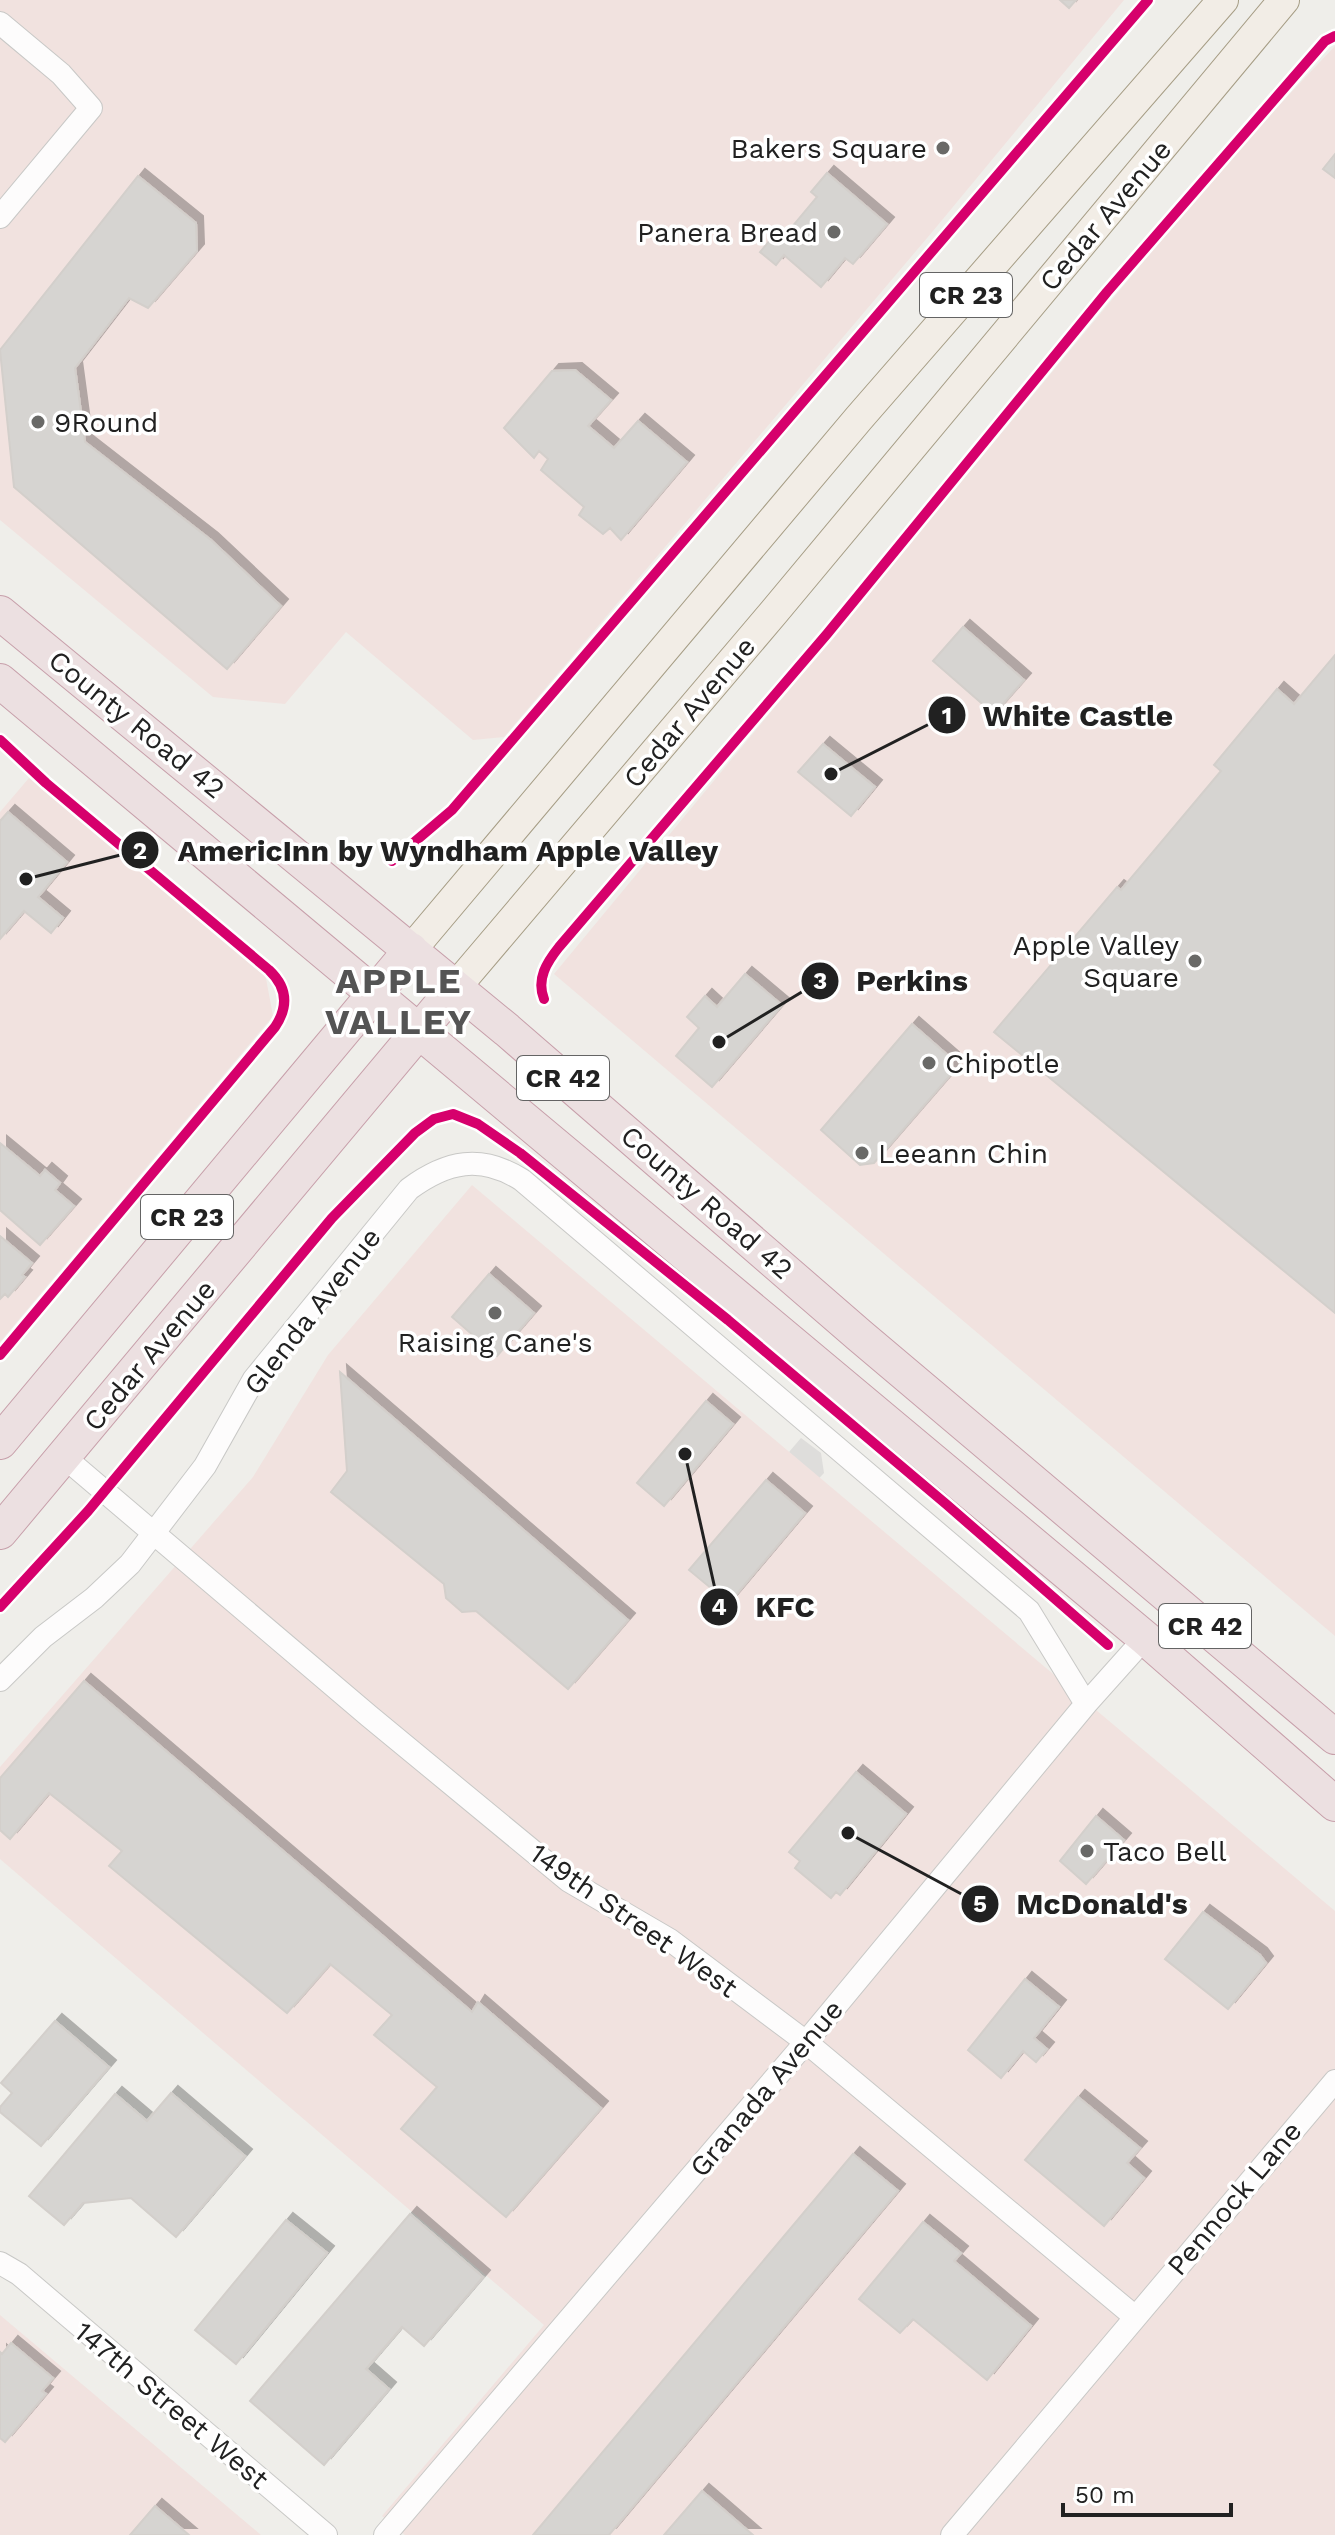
<svg xmlns="http://www.w3.org/2000/svg" width="1335" height="2535" font-family="'Work Sans',sans-serif">
<style>
.residential{fill:#dedddb}
.commercial{fill:#f1e2df}
.building{fill:#d6d4d1;stroke:#d3cfcb;stroke-width:2;filter:url(#shadow)}
.lines{fill:none;stroke-linecap:round;stroke-linejoin:round}
.minor-casing{stroke:#c8c8c6;stroke-width:24}
.major-casing{stroke:#a69d85;stroke-width:32}
.highway-casing{stroke:#c79faa;stroke-width:36}
.minor{stroke:#fdfcfc;stroke-width:22}
.major{stroke:#f2ede6;stroke-width:30}
.highway{stroke:#ece0e1;stroke-width:34}
.cycleway-casing{stroke:#fff;stroke-width:15}
.cycleway{stroke:#d6006c;stroke-width:10}
.poi-dot{fill:#696967;stroke:#fff;stroke-width:3}
.labels{text-anchor:middle;stroke-width:7;stroke-linejoin:round;paint-order:stroke}
.shield{fill:#fff;stroke:#646464;stroke-width:2}
.shield-label{font-size:26px;font-weight:bold;fill:#212121}
.poi-label{font-size:28px;fill:#212121;stroke:#fff;text-anchor:start}
.street-label{font-size:28px;fill:#212121;stroke:#fff}
.district-label{font-size:36px;font-weight:bold;letter-spacing:2px;fill:#545454;stroke:#fff}
.leader{fill:none;stroke:#212121;stroke-width:3}
.callout-dot{fill:#212121;stroke:#fff;stroke-width:3}
.mark-label{font-size:24px;text-anchor:middle;font-weight:bold;fill:#fff}
.callout-label{font-size:30px;text-anchor:middle;font-weight:bold;fill:#212121;stroke:#fff;stroke-width:7;stroke-linejoin:round;paint-order:stroke}
</style>
<defs>
<filter id="shadow"><feDropShadow dx="7" dy="-7" stdDeviation="0" flood-color="#0004"/></filter>
</defs>
<rect width="100%" height="100%" fill="#efeeea"/>
<path class="residential" d="M801,1438l20,15 3,20 -24,25 -28,-26z"/>
<path class="commercial" d="M0,0h1124l-191,231 -429,506 -31,3 -127,-108 -61,72 -72,-7 -213,-177z
M1335,46v1590l-781,-662 676,-817z
M29,778l236,195 8,43 -273,326v-530z
M472,1185l863,726v624h-930l-23,-19 162,-191 -544,-466v-92l253,-290 75,-122z
M0,2315l261,220h-261z"/>
<path class="building" d="M1060,0h16l-7,8z
M1335,154v24l-12,-9z
M827,173l60,51 -34,40 -8,-6 -24,29 -37,-32 -8,10 -16,-13 10,-12 7,5 40,-48 -6,-5z
M138,176l58,47 1,28 -49,57 -19,-10 -54,70 10,74 126,98 70,66 -54,63 -213,-182 -14,-137z
M575,370l36,30 -23,26 26,22 24,-27 49,41 -66,78 -11,-12 -7,6 -24,-19 5,-8 -43,-37 7,-11 -9,-8 -5,7 -30,-30 48,-57z
M963,627l61,53 -30,34 -61,-53z
M1335,655v658l-341,-281 123,-145 4,3 100,-119 -7,-6 63,-76 17,15z
M823,744l52,43 -24,29 -53,-44z
M8,812l59,50 -29,35 25,21 -12,15 -27,-22 -24,28v-118z
M745,974l37,31 -70,82 -36,-31 23,-28 -12,-11 18,-21 12,11z
M912,1024l40,35 1,13 -79,91 -14,2 -39,-35z
M0,1143l40,33 5,-6 15,13 -5,7 19,16 -34,39 -40,-35z
M0,1236l32,27 -10,12 3,2 -17,20 -3,-3 -5,5z
M489,1274l45,39 -37,43 -45,-39z
M340,1372l288,248 -60,69 -92,-78 -14,1 -16,-14 -2,-14 -113,-92 16,-21z
M706,1401l27,23 -69,82 -27,-23z
M766,1480l39,33 -76,90 -40,-33z
M84,1681l388,331 6,-10 123,106 -95,109 -105,-88 36,-42 -63,-52 18,-20 -62,-51 -43,49 -178,-147 13,-15 -73,-58 -39,46 -10,-9v-52z
M856,1772l50,42 -66,81 -4,-3 -5,6 -36,-30 5,-7 -11,-9z
M1096,1816l28,24 -38,44 -26,-23z
M1203,1912l57,43 6,8 -38,46 -63,-50z
M1025,1979l34,28 -25,31 13,11 -11,13 -13,-11 -22,27 -33,-28z
M55,2021l54,46 -68,79 -41,-34v-5l12,-14 -11,-10z
M171,2093l74,63 -69,81 -45,-39 -48,5 -19,22 -35,-29 86,-102 32,27z
M1078,2097l62,51 -13,15 17,15 -40,48 -79,-66z
M853,2154l45,37 -289,344h-76z
M410,2214l73,63 -59,69 -22,-19 -36,42 23,20 -65,76 -74,-64z
M286,2220l41,33 -91,111 -41,-34z
M923,2222l38,31 -7,8 77,65 -44,54 -74,-61 -13,14 -41,-34z
M11,2343l42,35 -11,13 4,3 -41,48 -5,-4v-86l2,2z
M702,2491l51,44h-89z
M155,2506l34,29h-59z"/>
<g class="lines">
<g class="minor-casing">
<path id="minor" d="M0,23l61,51 30,34 -91,109
M64,1457l305,259 200,165 101,59 136,102 328,274
M0,1680l43,-43 51,-39 36,-34 75,-98 49,-87 155,-190c38,-28 72,-35 113,-9l507,431 57,93
M0,2263l19,11 307,261
M385,2535l421,-493 280,-338 59,-66
M952,2535l383,-454"/>
</g>
<g class="major-casing">
<path id="major" d="M411,950l448,-532 364,-418
M455,988l319,-376 510,-612"/>
</g>
<g class="highway-casing">
<path id="highway" d="M0,613l507,417 352,305 476,402
M0,681l1145,957 190,166
M0,1442l411,-492
M0,1532l455,-544"/>
</g>
<use href="#minor" class="minor"/>
<use href="#major" class="major"/>
<use href="#highway" class="highway"/>
<g class="cycleway-casing">
<path id="cycleway" d="M0,740l46,43 223,187c18,17 20,36 6,57l-275,328
M392,861l60,-51 696,-810
M544,999c-8,-20 3,-37 15,-52l268,-313 280,-342 218,-251 10,-5
M0,1607l88,-96 244,-293 83,-85 19,-14 19,-5 25,10 42,29 208,167 218,184 162,141"/>
</g>
<use href="#cycleway" class="cycleway"/>
</g>
<g class="poi-dot">
<circle cx="943" cy="148" r="8"/>
<circle cx="834" cy="232" r="8"/>
<circle cx="38" cy="422" r="8"/>
<circle cx="1195" cy="961" r="8"/>
<circle cx="929" cy="1063" r="8"/>
<circle cx="862" cy="1153" r="8"/>
<circle cx="495" cy="1313" r="8"/>
<circle cx="1087" cy="1851" r="8"/>
</g>
<g class="labels">
<g class="shield">
<rect x="920" y="273" width="92" height="44" rx="6"/>
<rect x="517" y="1056" width="92" height="44" rx="6"/>
<rect x="141" y="1195" width="92" height="44" rx="6"/>
<rect x="1159" y="1604" width="92" height="44" rx="6"/>
</g>
<g class="shield-label">
<text x="966" y="304">CR 23</text>
<text x="563" y="1087">CR 42</text>
<text x="187" y="1226">CR 23</text>
<text x="1205" y="1635">CR 42</text>
</g>
<g class="poi-label">
<text x="927" y="158" text-anchor="end">Bakers Square</text>
<text x="818" y="242" text-anchor="end">Panera Bread</text>
<text x="54" y="432">9Round</text>
<text x="1179" y="955" text-anchor="end">Apple Valley<tspan x="1179" dy="32">Square</tspan></text>
<text x="945" y="1073">Chipotle</text>
<text x="878" y="1163">Leeann Chin</text>
<text x="495" y="1352" text-anchor="middle">Raising Cane's</text>
<text x="1103" y="1861">Taco Bell</text>
</g>
<g class="street-label">
<text transform="translate(1105 215) rotate(-50)" y="10">Cedar Avenue</text>
<text transform="translate(689 712) rotate(-50)" y="10">Cedar Avenue</text>
<text transform="translate(137 724) rotate(39)" y="10">County Road 42</text>
<text transform="translate(707 1202) rotate(41)" y="10">County Road 42</text>
<text transform="translate(312 1311) rotate(-52)" y="10">Glenda Avenue</text>
<text transform="translate(149 1355) rotate(-50)" y="10">Cedar Avenue</text>
<text transform="translate(634 1920) rotate(35)" y="10">149th Street West</text>
<text transform="translate(766 2088) rotate(-50)" y="10">Granada Avenue</text>
<text transform="translate(1234 2198) rotate(-50)" y="10">Pennock Lane</text>
<text transform="translate(172 2405) rotate(40)" y="10">147th Street West</text>
</g>
<g class="district-label">
<text x="399" y="993">APPLE<tspan x="399" dy="41">VALLEY</tspan></text>
</g>
</g>
<path class="leader" d="M831 774L947 715M26 879L140 850M719 1042L820 981M685 1454L719 1607M848 1833L980 1904"/>
<g class="callout-dot">
<circle cx="831" cy="774" r="8"/>
<circle cx="26" cy="879" r="8"/>
<circle cx="719" cy="1042" r="8"/>
<circle cx="685" cy="1454" r="8"/>
<circle cx="848" cy="1833" r="8"/>
<circle cx="947" cy="715" r="20"/>
<circle cx="140" cy="850" r="20"/>
<circle cx="820" cy="981" r="20"/>
<circle cx="719" cy="1607" r="20"/>
<circle cx="980" cy="1904" r="20"/>
</g>
<g class="mark-label">
<text x="947" y="724">1</text>
<text x="140" y="859">2</text>
<text x="820" y="989">3</text>
<text x="719" y="1615">4</text>
<text x="980" y="1912">5</text>
</g>
<g class="callout-label">
<text x="1078" y="726">White Castle</text>
<text x="448" y="861">AmericInn by Wyndham Apple Valley</text>
<text x="912" y="991">Perkins</text>
<text x="785" y="1617">KFC</text>
<text x="1102" y="1914">McDonald's</text>
</g>
<path d="M1063 2503v12h168v-12" fill="none" stroke="#212121" stroke-width="4"/>
<text x="1075" y="2503" font-size="24" fill="#212121" stroke="#ffffff" stroke-width="6" paint-order="stroke">50 m</text>
</svg>
